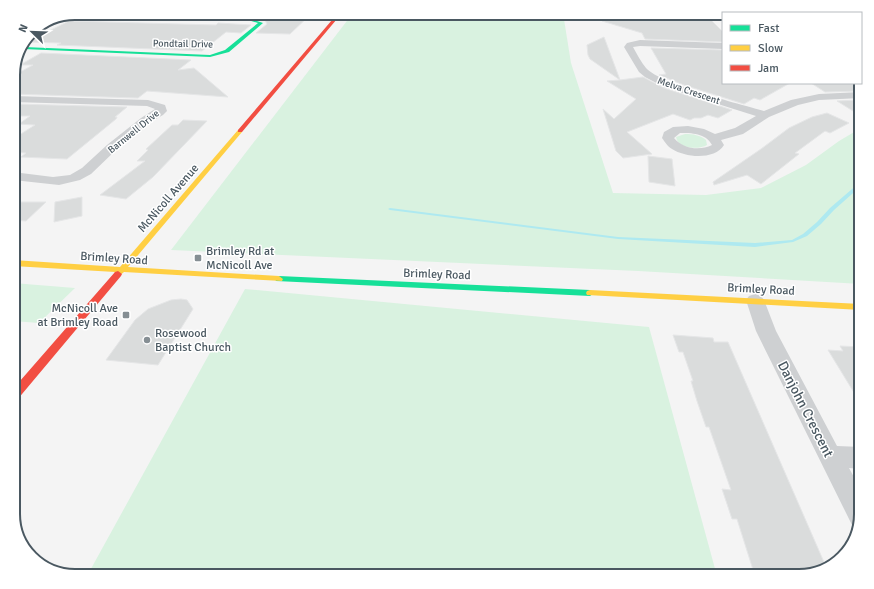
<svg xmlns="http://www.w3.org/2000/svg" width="874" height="589" font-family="Signika,sans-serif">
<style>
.green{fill:#d9f2e0}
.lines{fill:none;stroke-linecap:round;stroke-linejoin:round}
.stream{fill:#aee9f0;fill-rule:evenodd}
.building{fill:#dadcdc;stroke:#e5e6e7}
.street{fill:#ced0d2;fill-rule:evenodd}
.fast{fill:#16e098;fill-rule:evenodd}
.slow{fill:#ffcf43;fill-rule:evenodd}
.jam{fill:#f24e42;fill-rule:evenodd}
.poi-dot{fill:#868f94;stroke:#fff;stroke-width:1.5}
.labels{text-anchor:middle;stroke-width:3;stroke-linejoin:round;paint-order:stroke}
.far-street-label{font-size:10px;fill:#4a5861;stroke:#fff}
.street-label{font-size:12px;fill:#4a5861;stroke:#fff}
.poi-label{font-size:12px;fill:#4a5861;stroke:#fff;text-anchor:start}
.near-street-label{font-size:14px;fill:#4a5861;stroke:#fff}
.rim{fill:none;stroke:#4a5861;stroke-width:2}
</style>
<rect width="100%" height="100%" fill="#f4f4f4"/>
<path class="green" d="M353,13h210l8,50 42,130 93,2 55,-7 45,-23 33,-24 22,-13v156l-223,-13 -467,-21z
M685,134c8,0 15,1 21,6l1,5c-8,5 -29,4 -31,-8z
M13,283l62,5 -36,35 -26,-2z
M245,289l404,38 68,249h-630z"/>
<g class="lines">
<path class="stream" d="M859,183h2v3l-27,24 -13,14 -14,12 -14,6 -38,5 -137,-8 -228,-29 -2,-1 2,-1 228,29 137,6 37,-3 11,-6 14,-12 13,-14z"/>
</g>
<path class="building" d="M231,13h81l-22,21 -34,-1 11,-9 -2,-4 -17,-6h-18z
M603,17l107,2 13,13v10l-78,-3 -3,-6 -40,-12z
M69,21l147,4 2,-2 33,2 -10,8 -15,-1 -24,19 -145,-6 4,-2 -34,-1z
M604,37l16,43 23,-3 21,11 68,22 -14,8 -10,-3 -7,3h-7l-4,2 -17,-6 -46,18 25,22 -29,4 -7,-7 -13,-42 11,10 22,-20 -29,-18 13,-1 -30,-21 -2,-4 -1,-10z
M651,48l72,2v33h67l-30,17 -6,-2 -10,6 -60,-19 -25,-10 7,-1z
M41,53l150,7 -13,10 16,-2 34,29 -81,-6 -9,7 -125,-4v-18l20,-11h-13z
M811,83h50v8l-36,1z
M861,100v16l-24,-15z
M13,104l114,3 -12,10h2l-1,2 -49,40 -46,-2 5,-4 -13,-1v-13l22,-14 -16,-1 11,-8h-17z
M827,113l22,10 -19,10 -5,-2 -30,22 4,1 -38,30 -14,-9 -33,10 -1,-3 48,-33 28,-21 23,-11z
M183,120l24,1 -54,56 -27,22 -26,-4 45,-34h-8l11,-11 -2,-1 26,-24h6z
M648,156l24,3 3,27 -26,-4z
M82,197v19l-28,6 1,-20z
M21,202h25l-20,19 -13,-1v-12z
M181,299l6,1 6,9 -35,56 -52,-5 29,-40 13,-11 23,-9z
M673,335l40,3 1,4h14l99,227 -28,7h-44l-18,-57h-5l-10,-30 9,1 -22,-63h-3l-9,-26 -6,-20h2l-10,-29h-4z
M840,346l21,1v57l-33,-54 15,1z"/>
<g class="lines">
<path class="street" d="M677,13h46v3l-42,-1z
M640,40l83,3v6l-83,-3 -7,1c4,7 8,15 13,21 14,16 94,36 118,43l27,-11 28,-6 42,-2v6l-42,2 -21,5 -29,12 -26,17 -22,6 3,5c-9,15 -38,13 -52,4 -4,-2 -7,-7 -10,-11l2,-6 9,-5 15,-1 16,3 11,5 20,-6 21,-12 -92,-29 -19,-10 -6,-5 -15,-25 3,-4zM680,133c11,0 26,0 32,12 -12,6 -29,4 -38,-7z
M13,96l135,4 17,5 2,6 -4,4 -14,8 -33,27 -25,24 -11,6 -21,5 -46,-5v-8l40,5 17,-2 12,-7 25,-23 34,-27 14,-9 -8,-3 -134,-4z
M755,294l6,2 3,4 12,31 61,115 24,1v22l-12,-1 12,22v24l-4,13 -5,-2 -96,-194 -10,-31 3,-4z"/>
<path class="fast" d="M207,17l41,1 15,5 -34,29 -19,5 -187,-8 1,-2 186,8 15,-5 33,-27 -10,-3 -40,-1z
M279,276l311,14 4,3 -4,3 -314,-15 -1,-2z"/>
<path class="slow" d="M76,13l132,4 2,1 -2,1 -138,-4z
M240,129l2,1v2l-114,135 151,9 4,3 -1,2 -158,-9 -6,5 -4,-3 1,-2 -102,-6v-6l107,7 118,-137z
M590,290l271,14v6l-274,-15 -1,-2 1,-2z"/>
<path class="jam" d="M338,13h4l-100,119h-4v-2z
M118,271l4,3 -1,2 -104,124 -4,1v-12l102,-117z"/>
</g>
<g class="poi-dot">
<rect x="194" y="254" width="8" height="8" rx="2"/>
<rect x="122" y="311" width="8" height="8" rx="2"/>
<circle cx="147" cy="340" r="4"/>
</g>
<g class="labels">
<g class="far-street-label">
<text transform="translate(183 43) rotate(1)" y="4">Pondtail Drive</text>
<text transform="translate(689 90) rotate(19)" y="4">Melva Crescent</text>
<text transform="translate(133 131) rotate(-39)" y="4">Barnwell Drive</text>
</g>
<g class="street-label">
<text transform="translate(168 198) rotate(-49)" y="4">McNicoll Avenue</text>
<text transform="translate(114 258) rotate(4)" y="4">Brimley Road</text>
<text transform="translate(437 274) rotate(2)" y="4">Brimley Road</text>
<text transform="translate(761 289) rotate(3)" y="4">Brimley Road</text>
</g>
<g class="poi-label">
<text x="206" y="255">Brimley Rd at<tspan x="206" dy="14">McNicoll Ave</tspan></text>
<text x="118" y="312" text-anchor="end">McNicoll Ave<tspan x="118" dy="14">at Brimley Road</tspan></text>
<text x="155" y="337">Rosewood<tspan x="155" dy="14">Baptist Church</tspan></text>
</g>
<g class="near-street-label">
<text transform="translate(806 409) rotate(63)" y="5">Danjohn Crescent</text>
</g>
</g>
<path d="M0 0H874V589H0ZM75 20H799A55 55 0 0 1 854 75V514A55 55 0 0 1 799 569H75A55 55 0 0 1 20 514V75A55 55 0 0 1 75 20Z" fill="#fff" fill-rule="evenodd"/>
<path class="rim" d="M75 20H799A55 55 0 0 1 854 75V514A55 55 0 0 1 799 569H75A55 55 0 0 1 20 514V75A55 55 0 0 1 75 20Z"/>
<rect x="722" y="12" width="140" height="72" fill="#ffffff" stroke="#b7bcc0"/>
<rect x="730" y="25" width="20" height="6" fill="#16e098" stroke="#b7bcc0"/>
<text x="758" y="32" font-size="12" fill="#4a5861">Fast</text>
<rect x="730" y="45" width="20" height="6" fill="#ffcf43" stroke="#b7bcc0"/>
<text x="758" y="52" font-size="12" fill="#4a5861">Slow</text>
<rect x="730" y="65" width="20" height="6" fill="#f24e42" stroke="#b7bcc0"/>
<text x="758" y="72" font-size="12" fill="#4a5861">Jam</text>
<g transform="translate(32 32) rotate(293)" stroke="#ffffff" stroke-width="3" paint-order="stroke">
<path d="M0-3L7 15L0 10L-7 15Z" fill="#4a5861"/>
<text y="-6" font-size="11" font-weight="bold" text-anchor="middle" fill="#4a5861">N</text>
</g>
</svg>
